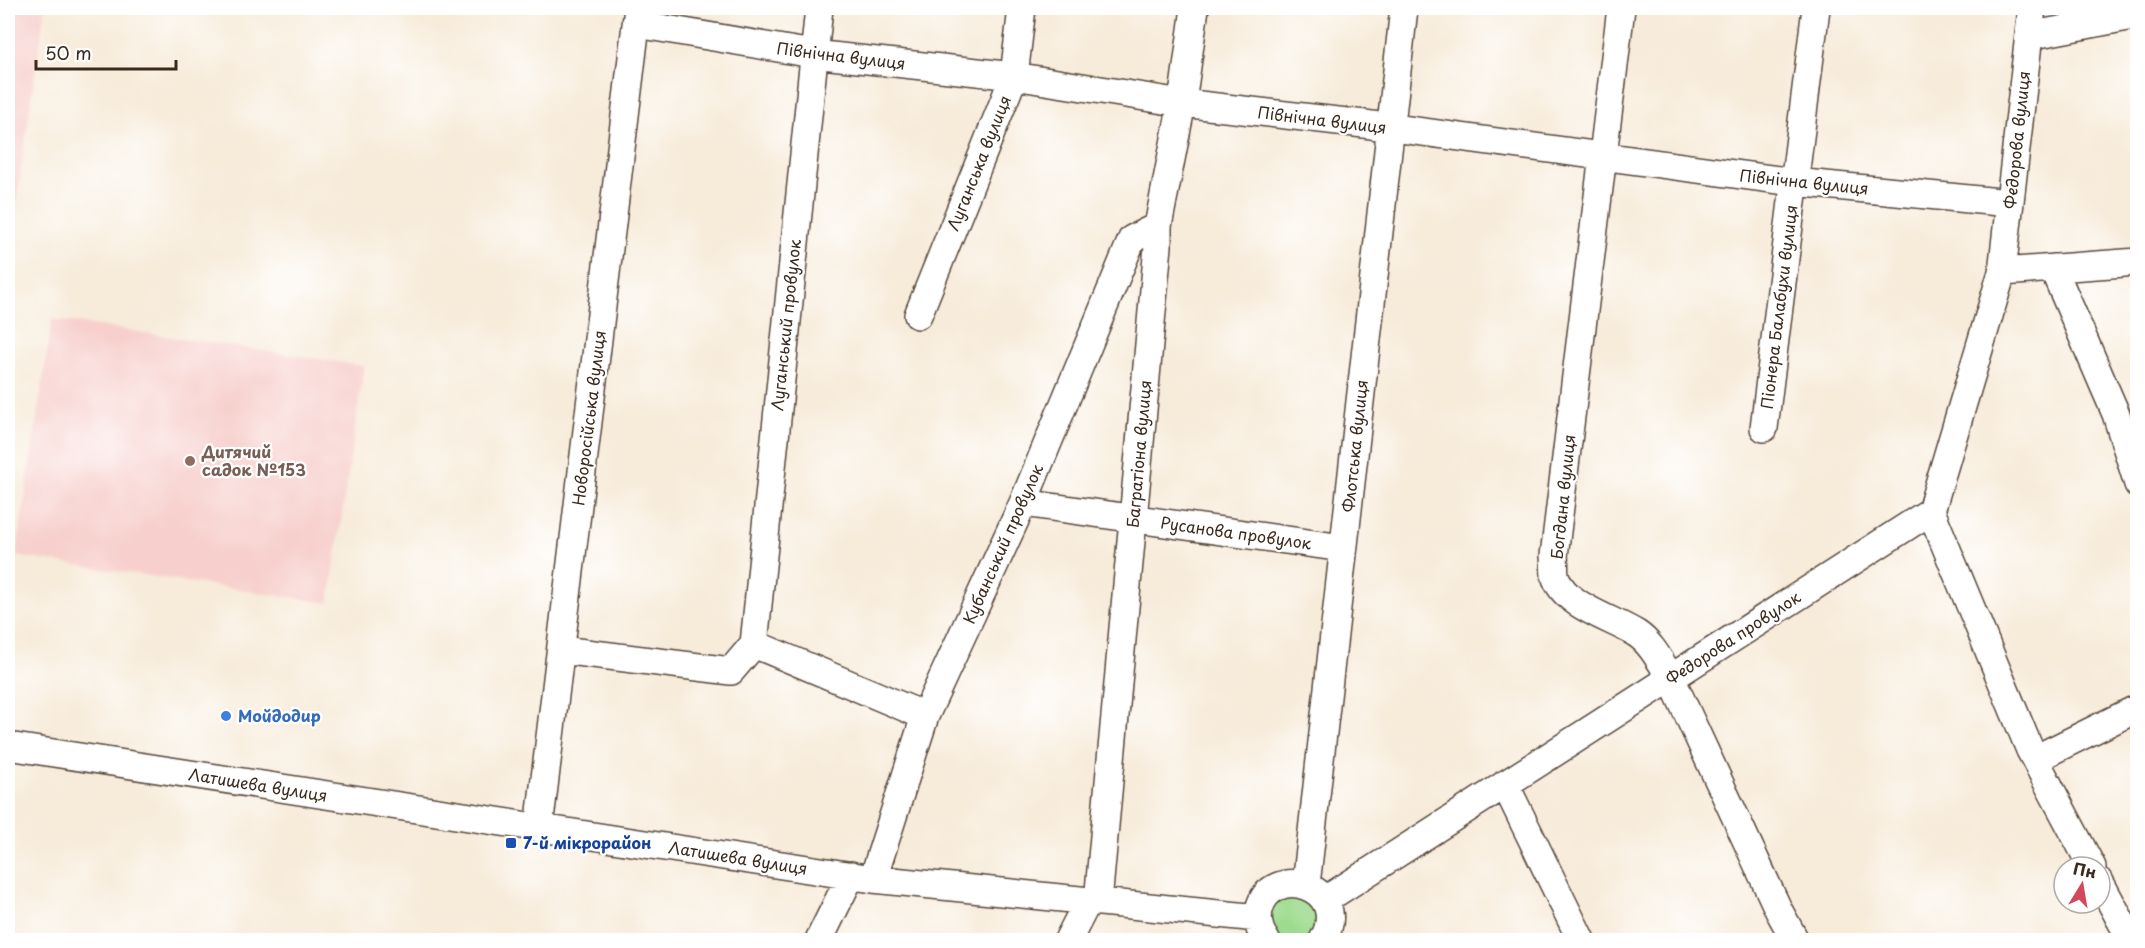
<svg xmlns="http://www.w3.org/2000/svg" width="2145" height="948" font-family="'Playpen Sans',sans-serif">
<style>
.built{fill:#f7d0cd}
.green{fill:#9fdb8f;stroke:#6d8256;stroke-width:1.5}
.lines{fill:none;stroke-linecap:round;stroke-linejoin:round}
.minor-casing{stroke:#57473a;stroke-width:30}
.minor{stroke:#fff;stroke-width:27}
.education-dot{fill:#8d6e63;stroke:#fff;stroke-width:2}
.shop-dot{fill:#3f7fe0;stroke:#fff;stroke-width:2}
.transit-dot{fill:#1a4fb4;stroke:#fff;stroke-width:2}
.labels{text-anchor:middle;stroke-width:4.5;stroke-linejoin:round;paint-order:stroke}
.street-label{font-size:16px;fill:#3b2a1e;stroke:#fff}
.education-label{font-size:16px;font-weight:bold;fill:#785e54;stroke:#fff;text-anchor:start}
.shop-label{font-size:16px;font-weight:bold;fill:#366cbe;stroke:#fff;text-anchor:start}
.transit-label{font-size:16px;font-weight:bold;fill:#164399;stroke:#fff;text-anchor:start}
</style>
<rect width="100%" height="100%" fill="#fff"/>
<filter id="ink" filterUnits="userSpaceOnUse"><feTurbulence type="fractalNoise" baseFrequency=".0167" numOctaves="2"/><feDisplacementMap in="SourceGraphic" scale="12" xChannelSelector="R" yChannelSelector="G"/><feConvolveMatrix kernelMatrix="1 2 1 2 8 2 1 2 1" color-interpolation-filters="sRGB"/></filter>
<filter id="wash" filterUnits="userSpaceOnUse"><feTurbulence type="fractalNoise" baseFrequency=".008" numOctaves="4" result="noise"/><feDisplacementMap in="SourceGraphic" scale="24" xChannelSelector="R" yChannelSelector="G"/><feGaussianBlur stdDeviation="1.35" result="paint"/><feColorMatrix in="noise" values="0 0 0 0 0 0 0 0 0 0 0 0 0 0 0 0 0 1.4 0 .05"/><feComposite in="paint" operator="in"/></filter>
<g filter="url(#wash)">
<rect width="100%" height="100%" fill="#f7ebd9"/>
<path class="built" d="M8,8h37l-37,249z
M52,319l312,47 -35,237 -313,-47z"/>
<path class="green" d="M1288,895l18,2 12,14 -6,26 -5,3h-26c-10,-6 -16,-23 -9,-34 4,-4 11,-8 16,-11z"/>
</g>
<g filter="url(#ink)">
<g class="lines">
<g class="minor-casing">
<path id="minor" d="M1621,8l-67,548c1,6 0,13 1,19 8,31 57,43 82,59 15,10 24,29 34,44l108,233 16,29
M637,24l176,30 201,22 168,27 182,21 430,58 216,21
M2029,36l109,-21
M2053,268l63,146 22,70
M2002,272l136,-10
M918,315l96,-239 8,-68
M1764,428l52,-420
M1023,503l320,45
M1931,511l99,239 62,117
M754,644l65,-636
M754,644l171,72
M561,650l170,21 23,-27
M8,746l865,133 385,39
M2035,759l103,-51
M1505,784l76,156
M539,828l99,-820
M873,879l52,-163 98,-213 109,-264 26,-13
M2100,882l31,58
M1306,885l98,-877
M1325,900l606,-389 71,-239 30,-264
M1098,902l60,-656v-20l24,-123 13,-95
M819,940l32,-65
M1068,940l20,-39
M1266,940c-7,-9 -9,-19 -7,-30 11,-49 94,-24 64,30"/>
</g>
<use href="#minor" class="minor"/>
</g>
</g>
<circle class="education-dot" cx="190" cy="461" r="6"/>
<circle class="shop-dot" cx="226" cy="716" r="6"/>
<rect class="transit-dot" x="505" y="837" width="12" height="12" rx="3"/>
<g class="labels">
<g class="street-label">
<text transform="translate(841 56) rotate(7)" y="6">Північна вулиця</text>
<text transform="translate(1322 120) rotate(7)" y="6">Північна вулиця</text>
<text transform="translate(2017 140) rotate(-84)" y="6">Федорова вулиця</text>
<text transform="translate(979 163) rotate(-68)" y="6">Луганська вулиця</text>
<text transform="translate(1804 182) rotate(6)" y="6">Північна вулиця</text>
<text transform="translate(1779 307) rotate(-83)" y="6">Піонера Балабухи вулиця</text>
<text transform="translate(786 325) rotate(-84)" y="6">Луганський провулок</text>
<text transform="translate(589 418) rotate(-83)" y="6">Новоросійська вулиця</text>
<text transform="translate(1355 446) rotate(-84)" y="6">Флотська вулиця</text>
<text transform="translate(1139 454) rotate(-85)" y="6">Багратіона вулиця</text>
<text transform="translate(1563 497) rotate(-84)" y="6">Богдана вулиця</text>
<text transform="translate(1236 533) rotate(8)" y="6">Русанова провулок</text>
<text transform="translate(1003 544) rotate(-66)" y="6">Кубанський провулок</text>
<text transform="translate(1733 638) rotate(-33)" y="6">Федорова провулок</text>
<text transform="translate(258 785) rotate(9)" y="6">Латишева вулиця</text>
<text transform="translate(738 858) rotate(9)" y="6">Латишева вулиця</text>
</g>
<g class="education-label">
<text x="202" y="458">Дитячий<tspan x="202" dy="18">садок №153</tspan></text>
</g>
<g class="shop-label">
<text x="238" y="722">Мойдодир</text>
</g>
<g class="transit-label">
<text x="523" y="849">7-й мікрорайон</text>
</g>
</g>
<rect width="2145" height="948" fill="none" stroke="#fff" stroke-width="30"/>
<g transform="translate(2082 885) rotate(11)"><circle r="28" fill="#ffffff" stroke="#b1aaa5" stroke-width="1.5"/>
<path d="M0-4.5L10 22L0 15L-10 22Z" fill="#d1495b"/>
<text y="-9" font-size="16" font-weight="bold" text-anchor="middle" fill="#3b2a1e">Пн</text>
</g>
<path d="M36 60v9h140v-9" fill="none" stroke="#3b2a1e" stroke-width="3"/>
<text x="45" y="60" font-size="18" fill="#3b2a1e" stroke="#ffffff" stroke-width="4.5" paint-order="stroke">50 m</text>
</svg>
